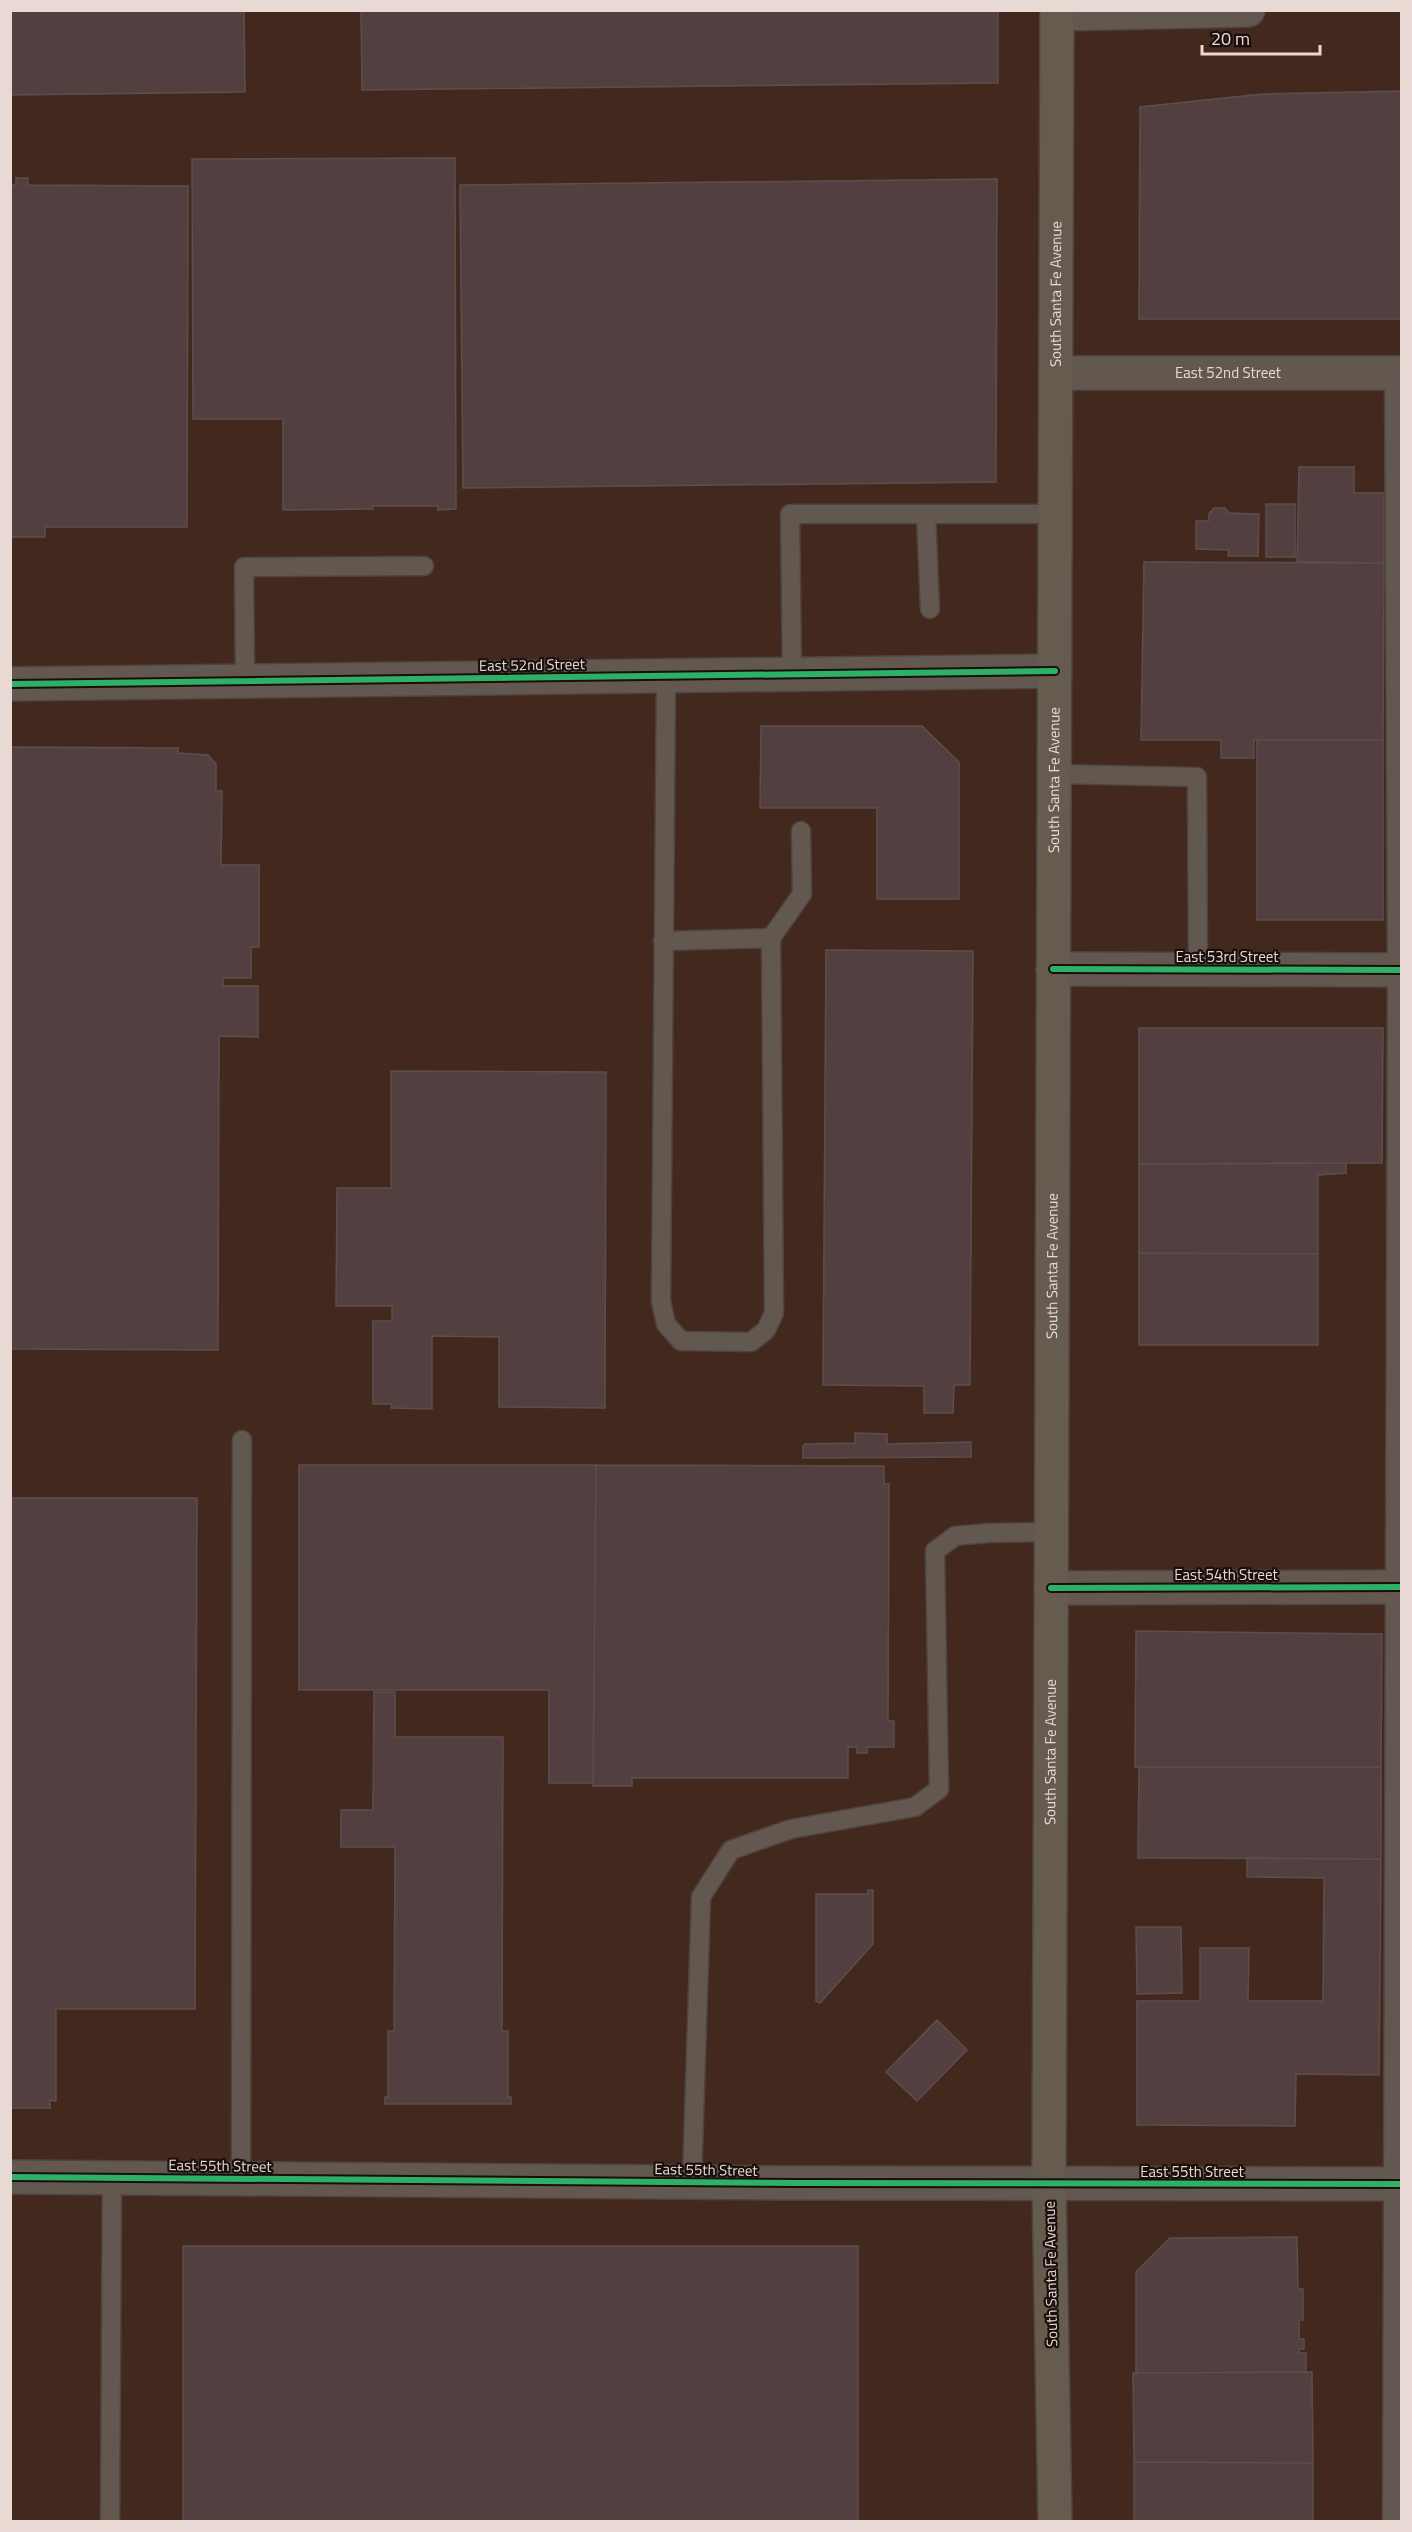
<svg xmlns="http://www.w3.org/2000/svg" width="1412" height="2532" font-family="'Titillium Web',sans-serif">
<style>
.built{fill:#43281e}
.building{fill:#543f40;stroke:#5b4f4d;stroke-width:1.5}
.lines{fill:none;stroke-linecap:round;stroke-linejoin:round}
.service-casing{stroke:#4e433f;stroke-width:21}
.minor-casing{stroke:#4e433f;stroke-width:36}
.tertiary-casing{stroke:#4e433f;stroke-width:36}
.secondary-casing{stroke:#4e433f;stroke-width:36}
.service{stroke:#625850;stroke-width:18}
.minor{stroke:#625850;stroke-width:33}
.tertiary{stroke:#625850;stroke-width:33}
.secondary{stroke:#665b4f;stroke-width:33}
.cycleway-casing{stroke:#190f0b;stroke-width:10}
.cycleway{stroke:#2db169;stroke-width:6}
.labels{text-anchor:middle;stroke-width:4.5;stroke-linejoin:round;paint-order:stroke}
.street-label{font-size:15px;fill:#e9d9d4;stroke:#190f0b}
</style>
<rect width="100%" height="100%" fill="#322621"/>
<path class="built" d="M11,11h1390v2510h-1390z"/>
<path class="building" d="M10,10h234l1,82 -235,3z
M361,10h637v73l-636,7z
M1402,91v228h-263l1,-212 122,-13z
M455,158l1,351 -18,1v-4h-65v3l-90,1v-91h-90l-1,-260z
M16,178h12v7l160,1 -1,341h-142v10h-35v-352h6z
M997,179l-1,303 -533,6 -3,-303z
M1299,467h55v26h30v70l-87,-1z
M1266,504h29v53h-29z
M1214,508h11l4,5 30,1 -1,42h-30l1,-6 -33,-1v-28h13v-7z
M1144,562l240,1 -1,177h-129v18h-33v-18h-80z
M761,726h161l37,36v137h-82v-91h-117z
M1257,740h126v180h-126z
M10,747l168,1v5l30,2 8,9v27h6l-1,74h38v82h-8v31h-28v8h35v51l-39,-1 -1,314 -208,-1z
M826,950l147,1 -3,434h-16l-1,28h-29v-27l-101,-1z
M1139,1028h244l-1,135 -243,1z
M391,1071l215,1 -1,336 -106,-1v-70l-67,-1v73l-41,-1v-4h-18v-83h19v-15h-56l1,-118h54z
M1346,1163v10l-28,2v79l-179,-1v-89z
M1139,1253l179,1v91h-179z
M855,1433l32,1v10l84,-2v15l-168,1v-12l2,-2 50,-1z
M299,1465h297l-3,318h-44v-93h-250z
M596,1465l288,1v18h5l-1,237h6v26h-27v6h-10v-6h-9v31h-216v8h-39z
M10,1498h187l-2,511h-139v92l-6,-1v8h-40z
M1136,1631l246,3 -1,133h-246z
M374,1692h21v45h108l-1,294h6v66h3v7h-126v-7h3v-66h6l1,-184h-54v-37h32z
M1139,1767h242v92l-243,-1z
M1247,1858l134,1 -2,216 -83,-1 -1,52 -158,-1v-124h63v-53h49l-1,53h75l1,-123 -77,-1z
M868,1890h5v54l-53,59 -4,-2v-107h52z
M1136,1927h45l1,66 -45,1z
M937,2020l30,30 -50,51 -31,-29z
M1297,2237l1,52h5v31h-4v19h5v10h-5v4h7v19l-170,1v-101l34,-34z
M183,2246h675v276h-675z
M1312,2372l1,91 -179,-1 -1,-89z
M1134,2462l179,1v59h-179z"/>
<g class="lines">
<g class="service-casing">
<path id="service" d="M926,514l4,95
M792,674l-2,-160h265
M666,675l-5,626 5,23 15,17 70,1 15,-12 8,-17 -3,-375 31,-44 -1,-63
M245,680l-1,-113 180,-1
M1055,774l142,3 1,192
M663,941l108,-3
M241,2179l1,-739
M692,2181l9,-284 30,-47 60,-21 124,-22 24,-18 -4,-238 20,-15 33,-3 63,-1
M110,2522l2,-345
M1392,2522l5,-1552 -3,-597"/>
</g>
<g class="minor-casing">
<g id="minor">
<path id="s1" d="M1056,373h346"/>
<path d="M10,684l1045,-13"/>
<path d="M1053,969l349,1"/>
<path d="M1051,1588l351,-1"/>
</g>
</g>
<g class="tertiary-casing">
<path id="tertiary" d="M1057,14l191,-4
M10,2177l786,6 606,1"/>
</g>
<g class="secondary-casing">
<g id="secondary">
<path id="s2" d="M1055,2522l-6,-338 8,-2174"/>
</g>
</g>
<use href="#service" class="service"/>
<use href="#minor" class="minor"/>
<use href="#tertiary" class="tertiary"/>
<use href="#secondary" class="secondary"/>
<g class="cycleway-casing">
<path id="cycleway" d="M10,684l1045,-13
M1053,969l349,1
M1051,1588l351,-1
M10,2177l786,6 606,1"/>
</g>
<use href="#cycleway" class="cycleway"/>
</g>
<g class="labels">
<g class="street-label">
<text dy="5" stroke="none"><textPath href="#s2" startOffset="2228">South Santa Fe Avenue</textPath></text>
<text dy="5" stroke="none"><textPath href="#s1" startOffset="172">East 52nd Street</textPath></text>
<text transform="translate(532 665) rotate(-1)" y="5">East 52nd Street</text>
<text dy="5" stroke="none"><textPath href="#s2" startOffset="1742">South Santa Fe Avenue</textPath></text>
<text x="1227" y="962">East 53rd Street</text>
<text dy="5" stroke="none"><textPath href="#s2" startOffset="1256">South Santa Fe Avenue</textPath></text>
<text x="1226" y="1580">East 54th Street</text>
<text dy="5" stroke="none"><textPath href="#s2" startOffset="770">South Santa Fe Avenue</textPath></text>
<text transform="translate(220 2166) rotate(1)" y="5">East 55th Street</text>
<text transform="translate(706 2170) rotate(1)" y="5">East 55th Street</text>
<text x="1192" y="2177">East 55th Street</text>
<text transform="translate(1051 2274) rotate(-91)" y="5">South Santa Fe Avenue</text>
</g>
</g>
<rect width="1412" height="2532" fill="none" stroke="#e9d9d4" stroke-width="24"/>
<path d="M1202 45v9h118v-9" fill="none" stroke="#e9d9d4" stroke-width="3"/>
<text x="1211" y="45" font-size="18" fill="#e9d9d4" stroke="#190f0b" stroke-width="4.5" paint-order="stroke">20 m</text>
</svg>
